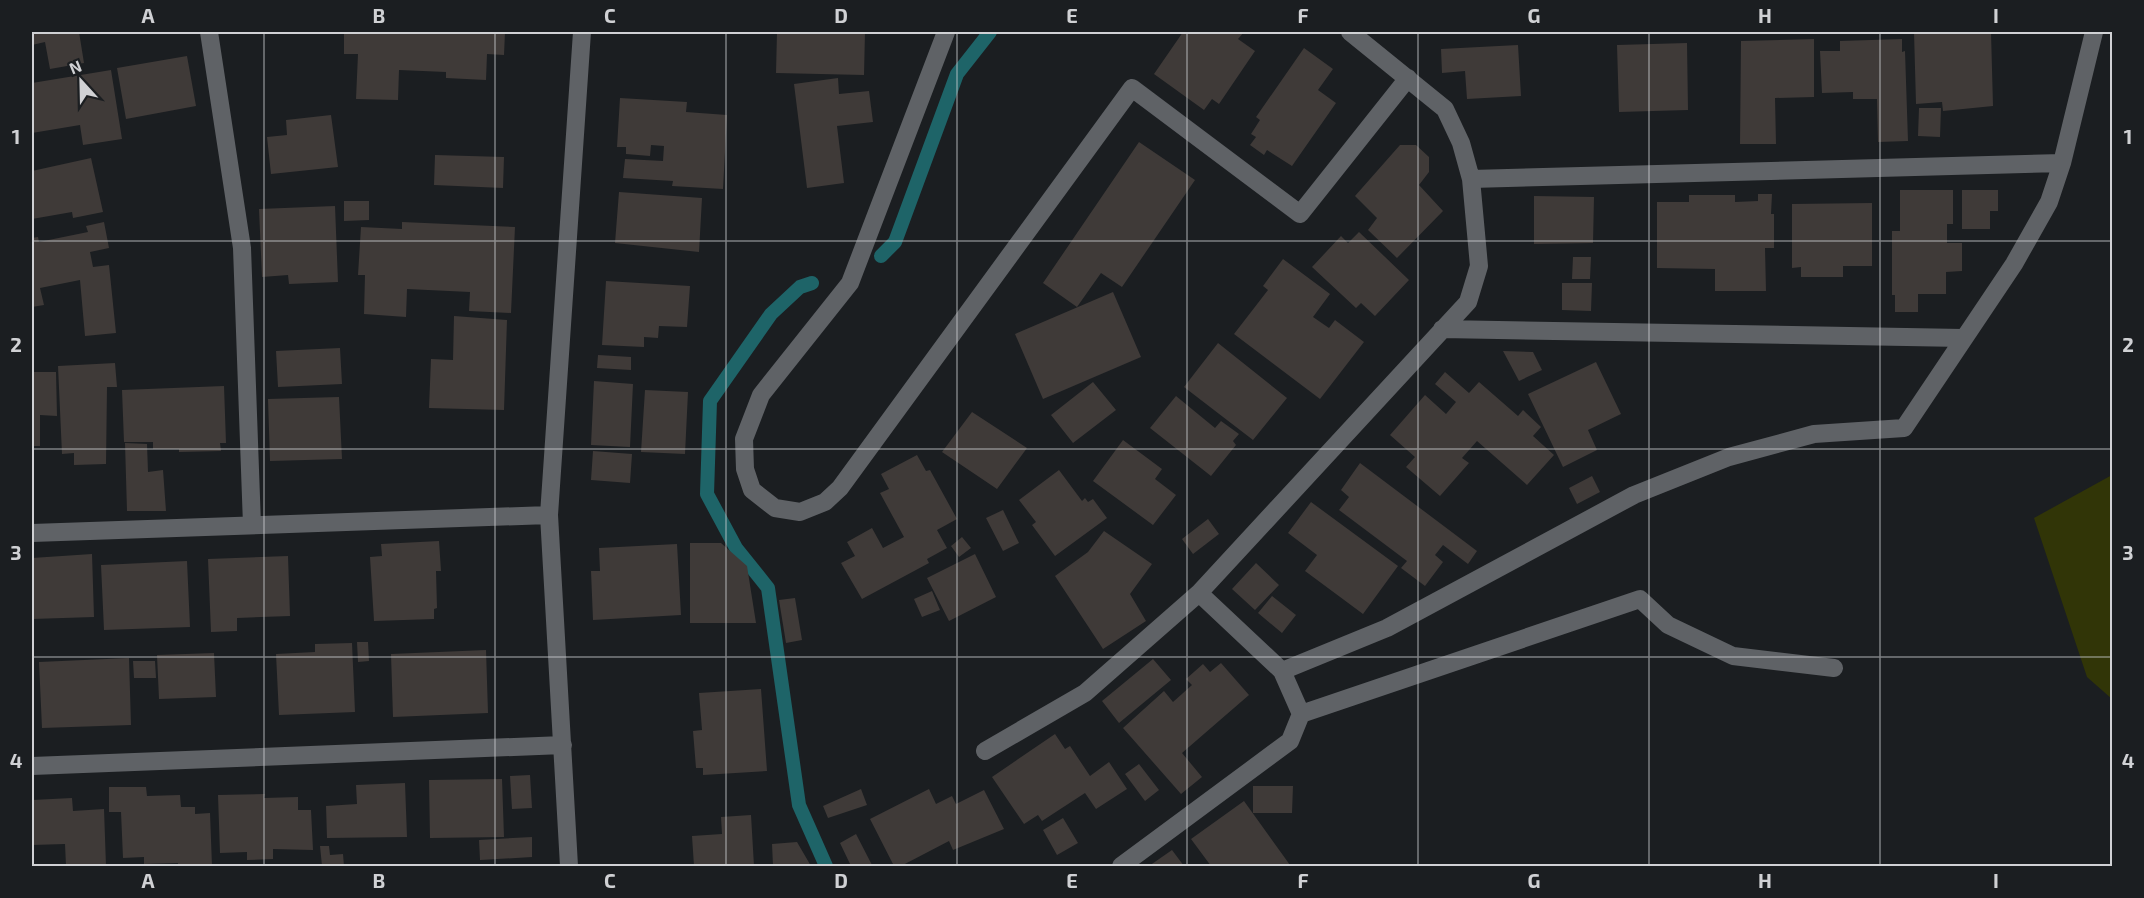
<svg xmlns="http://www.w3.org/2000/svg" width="2144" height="898" font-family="'Exo 2',sans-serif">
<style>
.green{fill:#313507}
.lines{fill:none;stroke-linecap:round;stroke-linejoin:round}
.stream{stroke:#1e6468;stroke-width:14}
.building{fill:#3f3a38}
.street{stroke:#5f6266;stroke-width:18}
.grid{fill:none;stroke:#d0d1d4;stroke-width:1.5;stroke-opacity:0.55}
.neatline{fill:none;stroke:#d0d1d4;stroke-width:2}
.grid-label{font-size:20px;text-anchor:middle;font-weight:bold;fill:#d0d1d4}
</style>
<rect width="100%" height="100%" fill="#1b1e21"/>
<path class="green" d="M2112,475v224l-25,-22 -53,-159z"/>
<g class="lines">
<path class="stream" d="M881,256l14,-14 62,-168 33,-42
M812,283l-12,4 -29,27 -61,87 -3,93 29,54 32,40 31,217 27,61"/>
</g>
<path class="building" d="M32,32h47l5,31 -34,6 -5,-27 -13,3z
M344,32h161l-1,23 -17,-1 -1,26 -40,-2v-6l-47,-2 -1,30 -42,-1 2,-45h-14z
M777,32h88l-1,43 -88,-2z
M1183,32h61l-6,7 17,12 -36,53 -7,-5 -8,11 -50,-36z
M1914,32h77l2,74 -50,5 -1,-9 -26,2z
M1814,39v58l-39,1 1,46h-36l1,-103z
M1902,39v13l3,-1 3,90 -30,1 -1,-43h-24v-7l-31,1 -2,-42h20v-10z
M1687,43l1,67 -69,2 -2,-67z
M1518,45l3,51 -54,3 -2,-28 -23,2 -1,-24z
M1304,48l29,21 -15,21 18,13 -44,63 -25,-16 -3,5 -14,-10 6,-8 -5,-3 9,-14 -4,-3z
M187,56l9,50 -70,13 -9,-51z
M111,70l11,69 -39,6 -3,-20 -48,8v-50z
M838,78l1,16 30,-3 4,31 -36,4 7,57 -37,5 -13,-104z
M620,98l67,4 -1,10 41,3 -4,74 -51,-3 1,-5 -50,-3 2,-19 38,2 1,-15 -13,-1 -1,11 -24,-2v-7h-9z
M1919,108h22l-1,29 -22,-1z
M331,115l7,52 -67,7 -4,-37 20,-2 -1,-15z
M1139,142l56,38 -73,107 -21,-14 -24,34 -34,-24z
M1400,145h16l13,12v15l-10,13 24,26 -46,47 -29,-28 9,-12 -22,-22z
M435,155l69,2 -1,31 -69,-3z
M91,158l12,54 -30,6 -1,-6 -40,7v-48z
M1900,190h53v34h-6v19h15v28l-16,1v22h-28v18h-23v-17h-3v-64h8z
M1962,190h36v21h-8v18h-28z
M619,192l83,6 -3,54 -84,-9z
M1758,194h14l-1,20h3v34h-9l1,43h-51v-22l-58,-1v-66h32v-7h46v7l23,-1z
M1534,196l60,1 -1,46 -59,1z
M344,201h25v19l-25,1z
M1872,203v63h-29v11h-42v-10l-9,1v-64z
M335,206l3,76 -49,2 -1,-9 -26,2 -3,-68z
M104,222l5,26 -19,4 3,15 16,-2 7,68 -31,3 -5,-56 -40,8 4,17 -12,2v-69l6,-1 1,5 49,-10 -2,-6z
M402,222l113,5 -4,86 -42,-2 1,-19 -63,-3 -1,28 -42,-3 1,-39h-7l3,-48 41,2z
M1359,232l50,48 -34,36 -14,-13 -5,5 -44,-41 29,-31 7,7z
M1573,257h18l-1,22h-18z
M1283,259l47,35 -17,23 16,11 6,-8 29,22 -44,57 -86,-65 34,-44 -5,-4z
M606,281l84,5 -3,41 -28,-1 -1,12 -14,-1v10l-42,-2z
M1562,283h30l-1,28 -29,-1z
M1113,292l28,65 -98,42 -28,-65z
M454,316l53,4 -3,90 -75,-2 2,-49 22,1z
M1218,343l69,55 -34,42 -69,-53z
M340,348l2,36 -64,3 -2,-36z
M1503,351l30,1 9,18 -23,11z
M598,355l33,2v13l-34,-2z
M1596,362l25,52 -33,16 9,20 -34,17 -35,-73z
M115,363l2,24h-10l-1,77 -32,1v-12l-12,1 -4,-88z
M32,372h24l1,44 -17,-1v31h-8z
M1445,372l24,21 10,-11 39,34 5,-6 18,17 -8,9 21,19 -27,30 -50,-44 -15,17 7,5 -29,33 -34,-29 9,-10 -25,-22 35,-40 21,19 10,-12 -21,-18z
M594,381l39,3 -3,63 -39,-2z
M1093,382l23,28 -43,33 -22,-28z
M224,386l2,57h-6l1,8 -42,1v-3h-26v-7h-29l-2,-52z
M645,390l43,2 -3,62 -44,-2z
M1176,396l39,32 6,-7 18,13 -6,7 3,4 -25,31 -61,-48z
M339,397l3,62 -72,2 -2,-62z
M972,412l55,36 -30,41 -55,-37z
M1123,440l39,29 -7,10 21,16 -23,30 -60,-44z
M125,443l22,1 1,28 15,-2 3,41h-39z
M593,451l39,3 -2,29 -39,-3z
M917,455l9,16 4,-1 27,49 -20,11 10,18 -20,11 2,4 -67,36 -21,-36 14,-7 -8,-14 25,-14 11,20 21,-11 -24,-44 9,-4 -8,-15z
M1360,463l117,88 -9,13 -25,-19 -8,10 8,7 -18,24 -24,-18 6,-7 -68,-51 10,-13 -8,-7z
M1059,470l23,31 3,-3 3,4 5,-3 14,19 -52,38 -23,-31 4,-3 -17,-22z
M1592,476l8,16 -23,12 -8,-16z
M1311,502l87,64 -35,48 -58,-43 12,-16 -29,-22z
M1003,510l16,33 -16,8 -17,-33z
M1208,519l11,15 -26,20 -11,-15z
M1104,531l48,33 -22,30 16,27 -43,28 -48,-73 33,-24z
M962,537l9,11 -12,9 -8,-11z
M439,541l2,30h-5l1,37 -3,1v10l-60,2 -4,-64 12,-1 -1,-12z
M690,543h31l26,23 9,57h-66z
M677,544l4,71 -88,5 -2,-49h9l-1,-23z
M92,554l2,63 -62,2v-61z
M975,554l21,43 -47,24 -22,-43z
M288,556l2,60 -53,2v13l-26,1 -3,-73z
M187,561l3,66 -86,3 -3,-65z
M1256,563l23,22 -24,25 -23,-21z
M932,591l8,19 -18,7 -8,-18z
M1272,596l24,19 -14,18 -24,-20z
M795,598l7,42 -16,3 -7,-43z
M357,642h11l1,19 -11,1z
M352,643l3,69 -76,3 -3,-61 39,-2v-8z
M486,650l2,63 -95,4 -2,-63z
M214,653l2,44 -57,2 -2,-44z
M129,658l2,67 -89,3 -3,-66z
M1153,659l18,21 -52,43 -17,-22z
M133,661h22l1,17h-22z
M1221,663l28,32 -67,58 20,24 -21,17 -58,-66 41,-37 9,11 19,-17 -6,-6 17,-15 7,8z
M761,689l6,82 -64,4v-7h-7l-3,-37 9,-1 -3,-37z
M1055,734l10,15 5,-3 20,30 19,-14 18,27 -31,20 -11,-16 -43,28 -4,-6 -14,9 -32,-47z
M1139,764l20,26 -14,11 -20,-27z
M530,775l2,33 -20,1 -2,-33z
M502,779l2,58 -74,1 -1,-58z
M405,783l2,54 -80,1 -1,-32 31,-2 -1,-19z
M1253,786h40l-1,27h-39z
M109,787h37l1,9 33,-1 1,12h14v7l15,-1 2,53h-34v-3l-34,1v-7l-21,1 -2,-46h-12z
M861,789l6,16 -39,13 -5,-12z
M929,789l7,15 16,-8 4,8 28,-14 20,39 -51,21 -4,-9 -48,25h-7l-24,-47z
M265,794l-1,4 34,-1v13h13l2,40 -40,-1v10l-26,1v-8l-27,1 -2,-58z
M72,798l1,13 31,-2 2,57h-40l-1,-22 -33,1v-45z
M1244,801l46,64 -2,1h-77l-20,-27z
M751,815l3,51h-60l-2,-30 30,-2 -1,-17z
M1063,818l15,25 -21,12 -14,-25z
M856,834l16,31 -2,1h-19l-11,-23z
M532,837v20l-52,3 -1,-20z
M797,842l14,24h-38l-1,-22z
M320,846h9l1,9 13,-1 1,12h-22z
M1172,850l12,16h-35z"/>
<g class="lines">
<path class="street" d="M209,32l33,216 10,277
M946,32l-96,251 -89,112 -17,44 1,30 7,21 23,18 25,4 25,-10 15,-14 292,-400 168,126 108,-136
M1471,179l591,-16
M1442,329l521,9
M32,533l517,-18
M1282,671l105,-43 247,-133 95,-38 85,-23 90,-6 110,-164 35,-62 13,-39 32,-131
M1301,714l339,-115 28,26 65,31 101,12
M985,751l100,-58 114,-100
M32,766l531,-21
M569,866l-20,-351 33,-483
M1121,866l169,-125 11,-27 -19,-43 -83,-78 269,-291 11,-36 -8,-87 -10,-36 -16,-34 -95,-77"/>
</g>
<path class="grid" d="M264,32v834M495,32v834M726,32v834M957,32v834M1187,32v834M1418,32v834M1649,32v834M1880,32v834M32,241h2080M32,449h2080M32,657h2080"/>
<rect width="2144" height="898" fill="none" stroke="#1b1e21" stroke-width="66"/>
<g transform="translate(81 81) rotate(338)" stroke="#1b1e21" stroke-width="4.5" paint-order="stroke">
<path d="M0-4.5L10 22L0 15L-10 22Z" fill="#d0d1d4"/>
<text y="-9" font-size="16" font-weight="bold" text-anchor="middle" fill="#d0d1d4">N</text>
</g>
<rect x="33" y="33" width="2078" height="832" class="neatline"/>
<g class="grid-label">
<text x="148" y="23">A</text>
<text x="379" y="23">B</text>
<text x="610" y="23">C</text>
<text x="841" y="23">D</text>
<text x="1072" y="23">E</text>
<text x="1303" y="23">F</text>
<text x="1534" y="23">G</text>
<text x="1765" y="23">H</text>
<text x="1996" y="23">I</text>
<text x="16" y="144">1</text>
<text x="2128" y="144">1</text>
<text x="16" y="352">2</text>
<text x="2128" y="352">2</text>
<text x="16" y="560">3</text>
<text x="2128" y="560">3</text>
<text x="16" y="768">4</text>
<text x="2128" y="768">4</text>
<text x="148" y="888">A</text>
<text x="379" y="888">B</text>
<text x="610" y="888">C</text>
<text x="841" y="888">D</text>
<text x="1072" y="888">E</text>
<text x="1303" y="888">F</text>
<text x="1534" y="888">G</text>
<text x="1765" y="888">H</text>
<text x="1996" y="888">I</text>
</g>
</svg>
